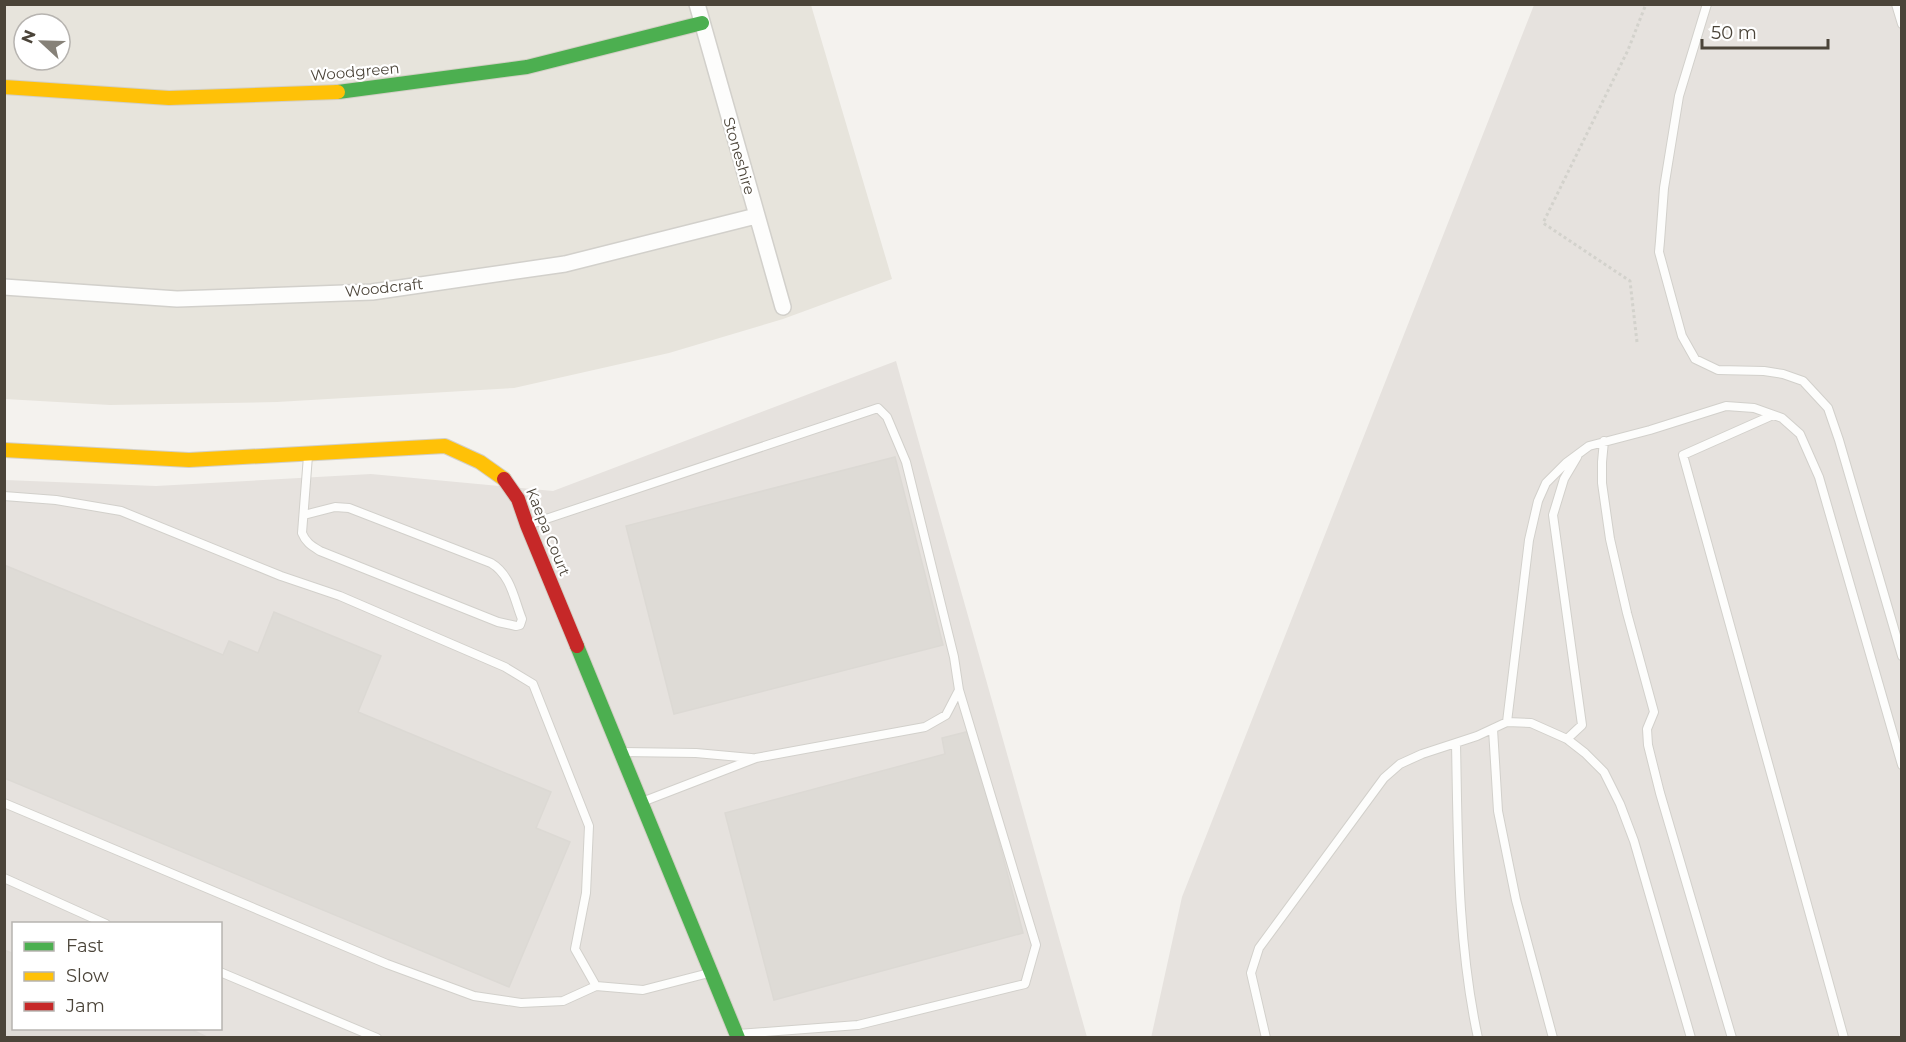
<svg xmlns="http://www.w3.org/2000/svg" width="1906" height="1042" font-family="Montserrat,sans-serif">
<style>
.residential{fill:#e7e4dc;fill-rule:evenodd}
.industrial{fill:#e6e2de;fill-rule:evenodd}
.building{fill:#dedbd6;stroke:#dcd9d4;stroke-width:1.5}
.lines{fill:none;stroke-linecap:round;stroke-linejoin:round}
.lane-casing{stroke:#d2d0cb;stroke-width:10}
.street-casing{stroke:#d2d0cb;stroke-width:18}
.fast-casing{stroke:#d3cfc5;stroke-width:16}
.slow-casing{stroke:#d3cfc5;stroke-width:16}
.jam-casing{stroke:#d3cfc5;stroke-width:16}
.path{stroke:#d3d2cc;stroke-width:3;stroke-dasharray:3 3;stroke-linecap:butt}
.lane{stroke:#fdfdfc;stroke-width:8}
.street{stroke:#fdfdfc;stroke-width:15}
.fast{stroke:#4caf50;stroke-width:14}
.slow{stroke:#ffc107;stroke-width:14}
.jam{stroke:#c62828;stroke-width:14}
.labels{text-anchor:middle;stroke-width:4.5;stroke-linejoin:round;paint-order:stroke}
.street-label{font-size:15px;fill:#4b4439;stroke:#fff}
</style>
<rect width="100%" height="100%" fill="#f4f2ee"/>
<path class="residential" d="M4,5h807l81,274 -109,40 -114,34 -155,35 -237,14 -167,3 -105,-6zM24,24h36v36h-36z"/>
<path class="industrial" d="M1534,5h367v1032l-750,1 31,-141z
M896,361l191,676 -1082,1v-558l151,6 215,-12 182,17zM14,924h206v104h-206z"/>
<path class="building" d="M895,457l48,188 -269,69 -48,-188z
M4,565l219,90 6,-14 29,12 16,-41 107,44 -23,56 193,80 -15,36 34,14 -61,145 -505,-209z
M970,731l53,202 -249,67 -49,-187 220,-59 -3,-16z
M4,950l10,4v74h174l21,10h-205z"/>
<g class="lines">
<g class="lane-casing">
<path id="lane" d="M1707,4l-28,92 -15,92 -4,53 -1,11 23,84 13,23 23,11 46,1 19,3 20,7 25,27 11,32 63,216
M1896,4l6,20
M1773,415l-90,40 161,583
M1604,441l-2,21v21l8,56 17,74 27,99 -7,17 1,16 12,48 72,245
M4,496l52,4 65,11 160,65 59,20 165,71 28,17 56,142 -3,67 -11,56 21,37 47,4 66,-17
M304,515l31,-8 14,1 142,55c20,12 23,36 31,56l-2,6 -4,1 -18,-4 -178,-71c-8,-5 -14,-8 -18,-18l6,-77
M528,525l350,-117 9,9 19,45 48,195 5,33 -13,25 -21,12 -169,31 -114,44
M1507,722l22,-182 9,-39 8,-18 20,-20 23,-17 61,-16 76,-24 28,2 28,10 18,16 19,43 83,288
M1493,729l5,82 18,89 37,138
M1567,739l15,-14 -29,-210 11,-36 13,-22
M1456,743c2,98 1,198 22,295
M622,752l74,1 55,5
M4,803l383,161 87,32 47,7 42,-2 33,-15
M4,878l102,46
M220,972l157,66
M738,1034l120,-9 167,-41 11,-39 -77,-255
M1266,1038l-15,-65 8,-25 125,-170 16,-14 22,-10 55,-18 30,-14 24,1 36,16 18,14 19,19 16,32 14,37 57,197"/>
</g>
<g class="street-casing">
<path id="street" d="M697,4l86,303
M4,287l173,12 195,-7 193,-28 191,-48"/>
</g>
<g class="fast-casing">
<path id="fast" d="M338,92l189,-25 175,-44
M577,646l161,392"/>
</g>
<g class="slow-casing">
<path id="slow" d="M4,87l165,11 169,-6
M4,450l185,10 256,-14 35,16 24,17"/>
</g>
<g class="jam-casing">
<path id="jam" d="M504,479l14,20 9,26 50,121"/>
</g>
<path class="path" d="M1637,342l-7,-61 -87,-58 85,-173 18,-46"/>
<use href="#lane" class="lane"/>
<use href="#street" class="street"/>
<use href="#fast" class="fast"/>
<use href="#slow" class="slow"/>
<use href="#jam" class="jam"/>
</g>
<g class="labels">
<g class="street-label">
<text transform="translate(355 72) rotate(-5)" y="5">Woodgreen</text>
<text transform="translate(739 156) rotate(74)" y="5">Stoneshire</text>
<text transform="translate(384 288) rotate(-6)" y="5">Woodcraft</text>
<text transform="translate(548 532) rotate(68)" y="5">Kaepa Court</text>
</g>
</g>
<rect width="1906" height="1042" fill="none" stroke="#4b4439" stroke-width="12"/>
<rect x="12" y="922" width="210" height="108" fill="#ffffff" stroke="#b7b4b0" stroke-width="1.5"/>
<rect x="24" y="942" width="30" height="9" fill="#4caf50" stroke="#b7b4b0" stroke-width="1.5"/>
<text x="66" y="952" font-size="18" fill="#4b4439">Fast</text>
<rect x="24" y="972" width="30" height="9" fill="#ffc107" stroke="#b7b4b0" stroke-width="1.5"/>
<text x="66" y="982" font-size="18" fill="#4b4439">Slow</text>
<rect x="24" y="1002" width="30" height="9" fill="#c62828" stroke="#b7b4b0" stroke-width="1.5"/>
<text x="66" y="1012" font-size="18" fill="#4b4439">Jam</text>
<g transform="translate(42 42) rotate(292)"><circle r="28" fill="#ffffff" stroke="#b7b4b0" stroke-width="1.5"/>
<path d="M0-4.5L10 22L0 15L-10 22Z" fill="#868178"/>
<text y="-9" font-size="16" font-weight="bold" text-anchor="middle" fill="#4b4439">N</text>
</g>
<path d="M1702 39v9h126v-9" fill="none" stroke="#4b4439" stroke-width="3"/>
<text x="1711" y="39" font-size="18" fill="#4b4439" stroke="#ffffff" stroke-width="4.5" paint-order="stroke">50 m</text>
</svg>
